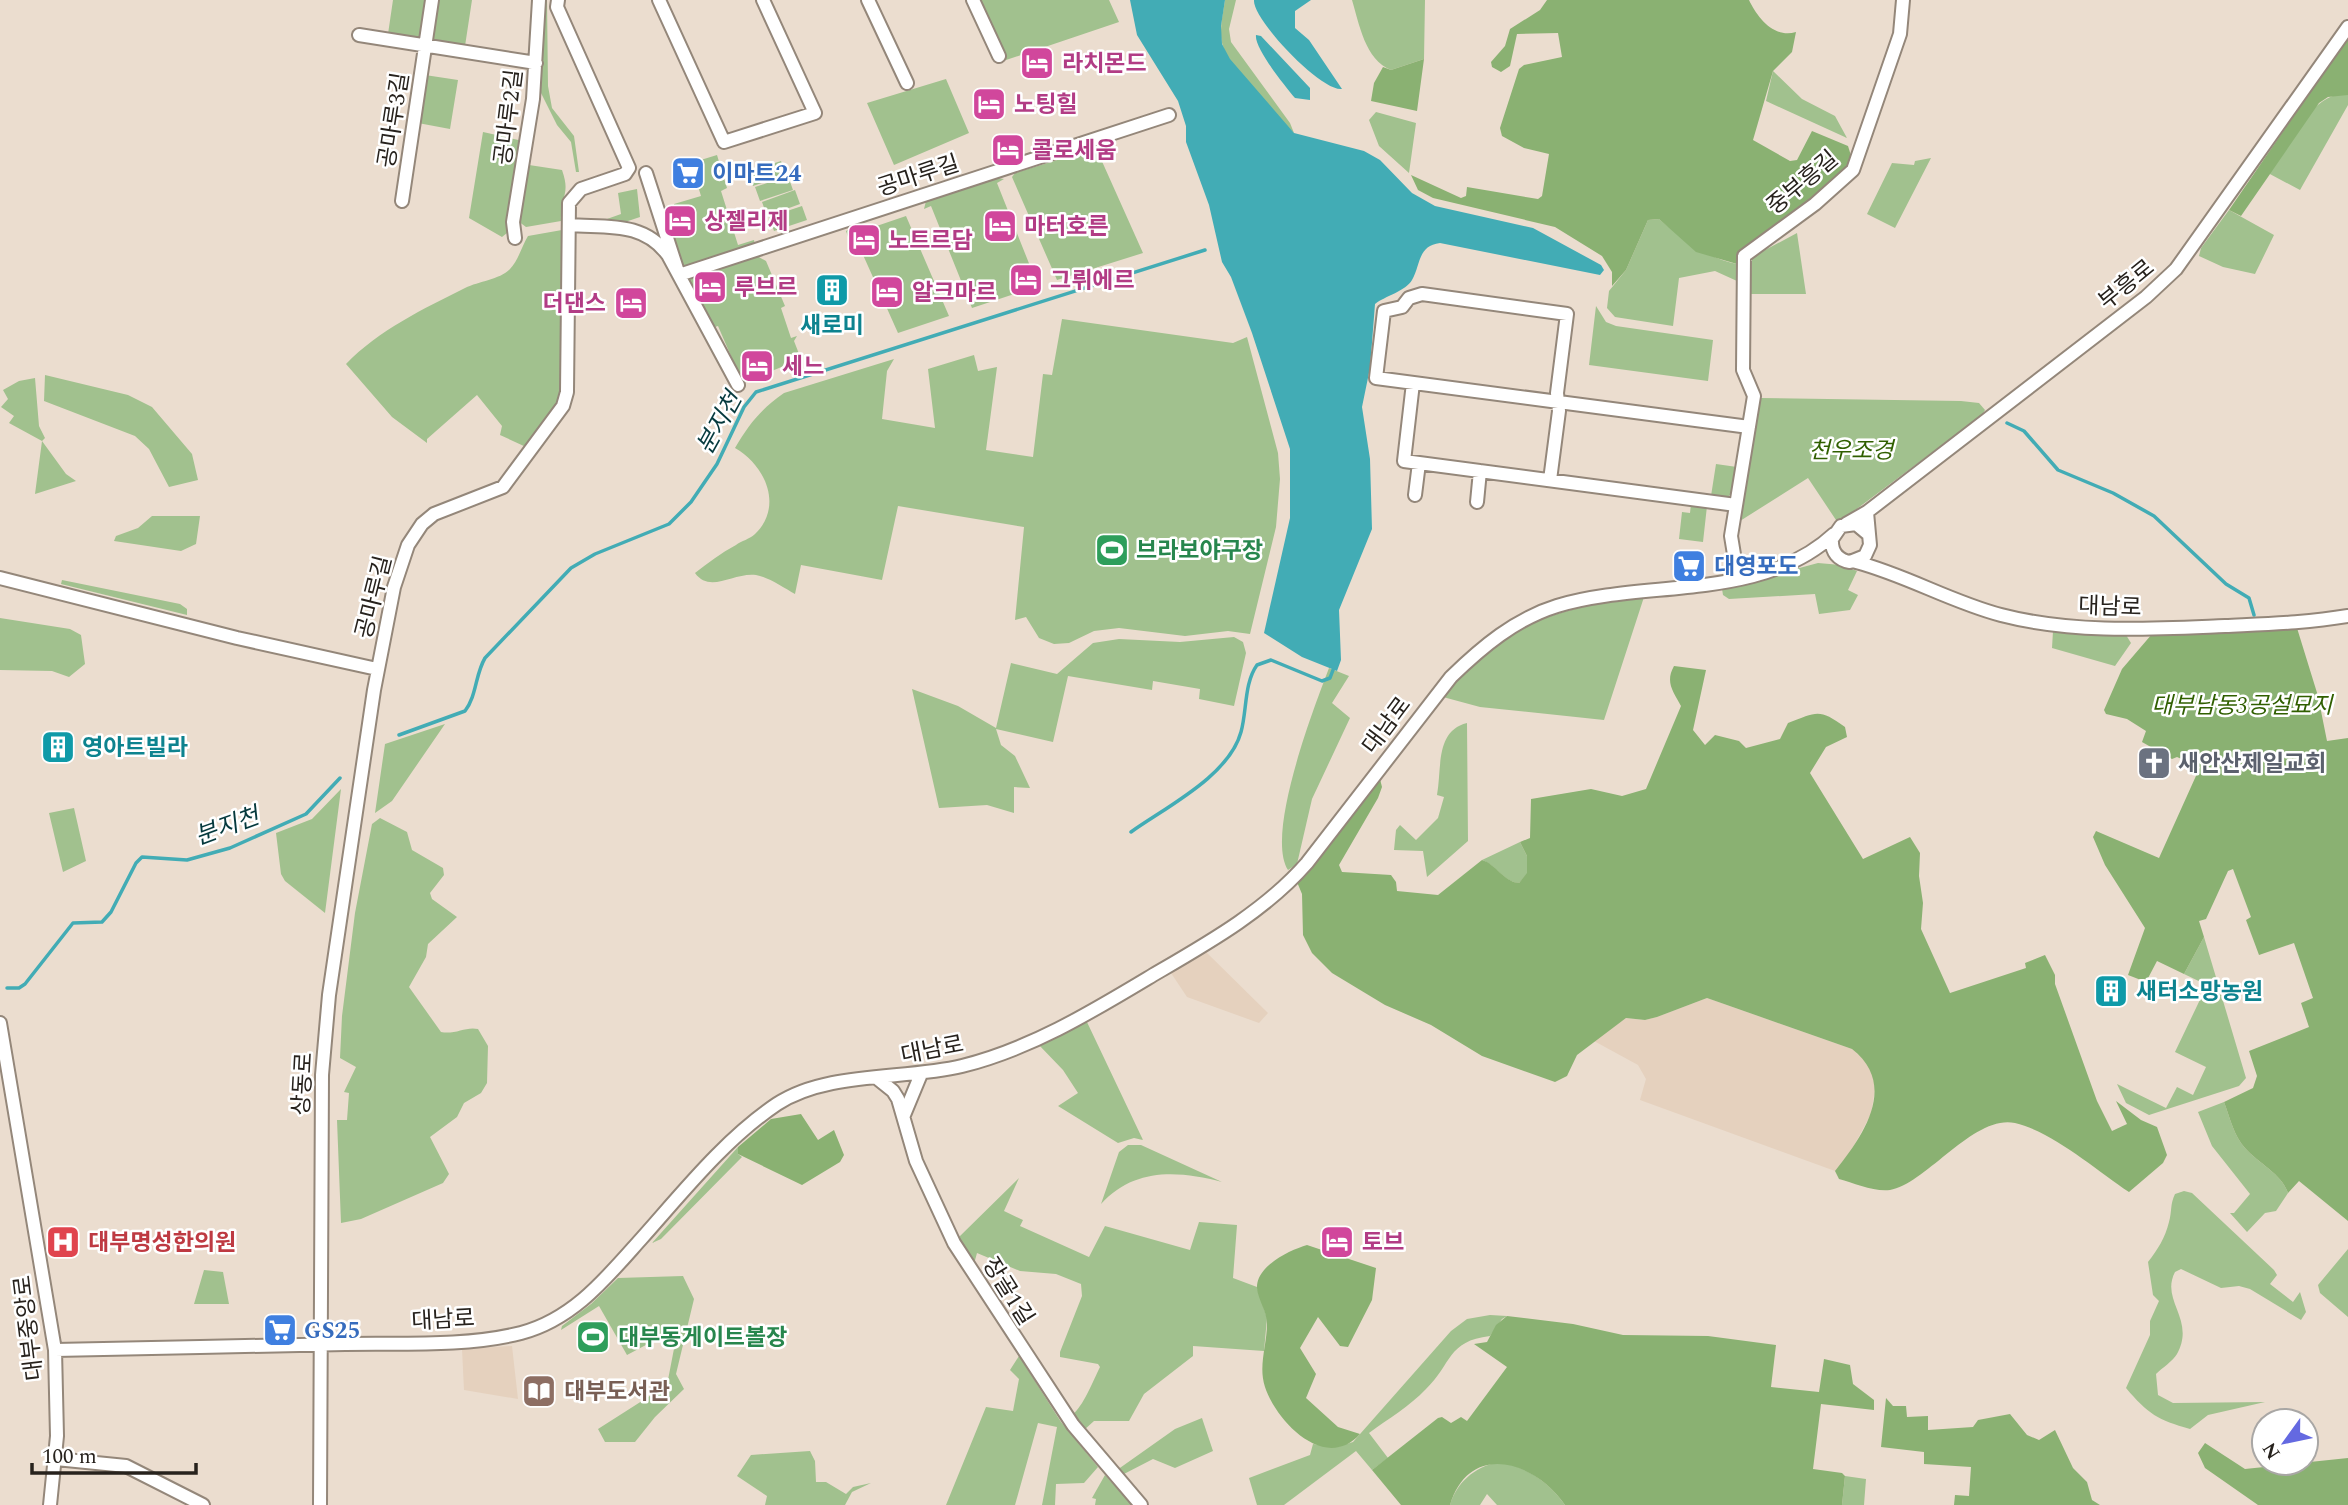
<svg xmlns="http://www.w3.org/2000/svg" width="2348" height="1505" font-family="Spectral,'Noto Sans KR',serif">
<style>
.built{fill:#e5d1be}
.green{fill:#a1c18e}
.forest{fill:#8ab172}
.water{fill:#42acb5}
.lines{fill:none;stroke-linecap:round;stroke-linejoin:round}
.stream{stroke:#42acb5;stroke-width:3.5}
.minor-casing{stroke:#94877a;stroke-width:16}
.minor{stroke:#fff;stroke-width:12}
.labels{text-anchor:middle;stroke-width:5;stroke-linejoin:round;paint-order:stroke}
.hotel-label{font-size:23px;font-weight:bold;fill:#b23c85;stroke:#fff;text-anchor:start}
.street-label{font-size:23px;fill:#27221d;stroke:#fff}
.shop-label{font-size:23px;font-weight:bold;fill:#366cbe;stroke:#fff;text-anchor:start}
.culture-label{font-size:23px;font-weight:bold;fill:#0d838f;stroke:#fff;text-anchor:start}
.park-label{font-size:23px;font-style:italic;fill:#305f00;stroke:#fff}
.leisure-label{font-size:23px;font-weight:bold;fill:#27864d;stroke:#fff;text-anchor:start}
.worship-label{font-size:23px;font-weight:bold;fill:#5b616d;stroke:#fff;text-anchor:start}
.health-label{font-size:23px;font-weight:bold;fill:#be3a42;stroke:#fff;text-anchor:start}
.education-label{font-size:23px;font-weight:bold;fill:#785e54;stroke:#fff;text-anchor:start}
.water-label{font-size:24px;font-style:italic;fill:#05393d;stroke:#fff}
</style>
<rect width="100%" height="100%" fill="#ebddcf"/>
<path class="built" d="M1204,950l64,63 -9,10 -72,-26 -18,-27z
M1707,998l145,51 15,12 9,22 -5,31 -20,37 -16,20 -195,-71 6,-21 -8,-14 -44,-24 32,-23 19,2 12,-3z
M512,1346l6,53 -54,-9 -2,-41z"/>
<path class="green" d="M393,0h35l-5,34 -6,5 -29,-5z
M436,0h36l-7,46 -29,-4 -5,-6z
M543,0h4l1,86 4,22 22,28 5,36h-3l-5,-30 -14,-17 -19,-38z
M979,0h130l10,22 -113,38z
M1225,0h11l-7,29 2,13 59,81 4,10c-22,-21 -64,-60 -72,-90 -3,-14 1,-29 3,-43z
M1352,0h73l-1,59 -33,11c-26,-10 -32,-47 -39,-70z
M1773,71l29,28 33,17 12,22 -81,-37z
M425,75l33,5 -8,49 -32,-6z
M946,79l23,54 -75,32 -27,-62z
M2339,94l9,1v10l-48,85 -32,-17c18,-26 38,-71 71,-79z
M1376,112l40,11 -7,50 -30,-27 -10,-26z
M483,132l40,9 -16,92 -5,4 -33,-19z
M1096,148l47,105 -86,27 -45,-103 3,-4z
M717,155l10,33 -6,3 17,54 16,-5 1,5 -72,22 -19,-56 10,-3v-4l27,-8 -10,-33z
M1931,158l-36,70 -28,-14 25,-51 22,2 1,-4z
M781,161l5,14 -33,11 -5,-14z
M529,165l33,5c9,25 -2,26 -1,51l-35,6 -8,-6z
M788,176l5,14 -33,11 -5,-14z
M998,178l6,1 -7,4 41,103 -66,22 -41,-102 -7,3 2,-8z
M637,189l3,28 -15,5 -18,-3 14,-5 -3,-21z
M795,190l5,14 -33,12 -5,-14z
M802,206l5,14 -33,11 -5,-14z
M2229,210l45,25 -19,39 -32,-7 -24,-11 2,-8z
M906,216l43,100 -51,17 -43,-96 -6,3 -3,-9 13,-8 3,8z
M1659,219c23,19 47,39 78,45v17l-22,-10 -36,7 -6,48 -58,-9 -8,-9 2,-17 17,-21 22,-50z
M562,230l5,41 -5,21 -2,102 -2,9 -32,44 -26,-12 2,-9 -25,-31 -50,44v4l-35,-26 -46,-53c33,-34 77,-55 119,-76 14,-7 34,-8 45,-19 8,-8 12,-23 18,-33z
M1797,233l9,61h-56l2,-37z
M757,256l9,5 19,45 -4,2 10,30 6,-2 -3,5 7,18 -54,22 -7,-4 -22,-51 -6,2 -24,-46 2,-4z
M1596,306l10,16 10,4 97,14 -5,41 -119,-16z
M1062,319l171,24 14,-6 31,116 2,26 -4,48 -26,107 -22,-3 -43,5 -66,-8 -25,3 -25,12 -15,1 -15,-6 -13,-21 -11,3 9,-93 -126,-21 -16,74 -81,-15 -6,29c-11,-6 -27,-17 -39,-19 -22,-3 -46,19 -61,-2 13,-10 26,-20 41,-28 5,-4 14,-6 19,-11 29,-28 10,-69 -20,-86 14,-24 26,-39 49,-55l110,-34 -7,12 -5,48 53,9 -7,-59 46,-14 4,16 19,-4 -11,83 47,7 10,-83 9,1z
M45,375l83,20 24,12 40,47 6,26 -29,7 -20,-38 -14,-13 -91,-35z
M35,378l4,48 6,12 -3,3 24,33 10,7 -41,13 7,-53 -33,-18 5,-7 -13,-9 7,-8 -5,-9 16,-9z
M1760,398l201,3 18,2 6,7 -3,5 -144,108 -30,-45 -68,43z
M1716,464l21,3 -4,24 -5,6 -17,-1z
M1691,504l16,2 -4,36 -24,-3 3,-27 8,1z
M152,516h48l-4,28 -15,7 -67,-10 2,-5 22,-8z
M1818,563l23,2 16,6 -9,19 10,5 -8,15 -31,4 -4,-20 -86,5 -6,-4 -1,-6z
M62,580l118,24 7,5v6l-126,-31z
M1644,597l-40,123 -124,-13 -37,-10c52,-72 116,-90 201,-100z
M0,618l70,11 11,6 4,29 -16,13 -17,-6 -52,-1z
M2053,631l73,4 5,8 -16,23 -63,-18z
M1234,637l9,5 3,11 -12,53 -35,-7 1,-10 -47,-8 -1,9 -84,-14 -15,66 -57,-13 5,16 14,11 15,32 -16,-1v26l-27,-8 -48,3 -27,-119 46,17 38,22 15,-65 46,11 36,-31 26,-4 61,3z
M1329,668l20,8 -17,27 18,15 -38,81 -15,65 -9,6c-23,-36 26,-162 41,-202z
M1467,723l1,118 -41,36 -4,-26 -29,-1 2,-20 4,-5 16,15 22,-22 6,-21 -7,-2c5,-27 -2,-64 30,-72z
M445,724l-53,77 -17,12 10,-69z
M341,789l-16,124 -40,-32 -4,-7 -5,-41 36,-14z
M74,808l12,53 -23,11 -14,-59z
M380,818l27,14 5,18 31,18 1,7 -14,18 2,6 25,18 -29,27 -2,13 -17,30 32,45c14,3 25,-6 37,-3l10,17 -1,37 -6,10 -17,10 -7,14 -27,20 19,37 -6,9 -82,36 -20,4 -4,-103h10l2,-27 -5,-1 12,-25 -16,-9 2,-42 13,-103 17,-89z
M1520,842l7,14v18l-8,9c-15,-1 -23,-18 -37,-23z
M2204,937l42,141 -7,8 -90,29 -23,-12 -9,-19 49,24 11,-21 16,8 13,-28 -31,-15 32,-67 -23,-11z
M1086,1020l57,120 -9,-2 -16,5 -60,-37 20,-13 -15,-23 -25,-26z
M2224,1102c6,16 10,34 21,46 13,15 37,26 43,45l-12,18 -11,2 -18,19 -17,-19h4l16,-19 -38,-48 -14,-34z
M1128,1145h13l81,37c-43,-11 -87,-15 -121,22l18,-52z
M738,1147v7l4,3 -81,82 -9,4z
M1019,1178l-15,33 19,9 -3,6 69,31 16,-31 85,24 9,-28 38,3 -4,53 24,9 10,31 -3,33 -71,-5v10l-49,38 -15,27h-35l-10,9 -12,-15c11,-8 21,-34 28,-48l-2,-3 -38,-7v-5l22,-56 -1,-12 -25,-10 -36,-3 -43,-18 -3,11 -15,-27z
M2184,1191l8,2 82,77 3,5 -7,9 23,18 7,-10 6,20 -5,8 -51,-31 -11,-3 -18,2 -40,-19 -6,3c-15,29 21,47 2,82 -4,7 -15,14 -21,20l2,21 15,8 92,-1 -57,13 -18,14c-32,-9 -42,-15 -64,-41l24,-53v-14l9,-20 -6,-6 -5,-33c10,-13 17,-24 21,-40 3,-10 1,-18 6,-28z
M2348,1249v68l-28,-24 -2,-8z
M204,1270l19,2 6,32h-35z
M683,1276l11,23 -18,75 8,15 -29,28 -20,25h-30l-7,-13 69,-44 11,-57 -51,27 -28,-49 -38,24 1,-4 29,-22 27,-26z
M1490,1315l17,1 -5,3 -12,17c-43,5 -38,28 -64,53 -16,17 -38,30 -57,44l19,25 -16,12 -16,-19 -72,54h-27l-8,-27 61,-23 3,-11 24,3 16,-5 98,-111 16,-12z
M1019,1356l42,66 37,45 -14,16 -28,1 -1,21h-13l15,-78 -19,-4 -23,82h-69l40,-98 27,4 6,-32 -9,-9z
M1202,1418l11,33 -38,17 -22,-9 -31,16 -5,-5 58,-41z
M810,1451l5,10 1,21h10l20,12 7,-7 18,-4 -19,9 -7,13h-80l2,-9 -30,-20 14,-21z
M1497,1462c28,3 53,21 68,43h-68l-10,-11 -7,11h-30c7,-23 24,-37 47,-43z
M1105,1475l27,30h-37l1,-6 -4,-1z
M1845,1476l21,3 -2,26h-22z"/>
<path class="forest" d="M1547,0h202c8,17 25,39 47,32l-4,20 -19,19 -20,69 37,21 7,-1 15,-29 36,15 5,16 -39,37 -76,58 -1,7 -41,-12 -37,-33 -11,1 -22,50 -14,16v-14l-10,-16 -47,-29 -122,-29 -15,-8 -7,-15 50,23 5,-2 1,-9 71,12 4,-3 7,-42 -25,-6 -22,-12 -2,-8 19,-59 5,-4 38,-8 -4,-24 -41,1 -7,32 -9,6 -9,-5 -1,-5 14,-16 5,-17 30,-19z
M2348,37v58l-20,2 -9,6 -78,113 -12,-6z
M1424,59l-7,52 -46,-10 3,-18 9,-16 8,3z
M2297,628l21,68 9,45 21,-3v483l-49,-40 -11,12c-6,-19 -30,-30 -43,-45 -11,-12 -15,-30 -21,-46l29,-14 4,-12 -8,-25 60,-24 -8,-24 12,-5 -19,-55 -35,12 -13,-35 5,-3 -18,-48 -5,2 -22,48 -7,2 5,16 -20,37 -27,-13 -11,21 -18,-7 17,-47 -40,-63 -12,-28 3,-6 63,27 41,-91 -23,-10 -5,2 -30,-17 4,-11 -19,-12 -21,-5 -2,-4 18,-41 30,-35z
M1674,666l32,4 -13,60 12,15 10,-10 24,6 7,7 34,-9 8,-16c29,-11 31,-15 57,4l2,10 -21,10 -16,26 53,86 47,-22 10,16 -1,23 4,27 -2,26 29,64 76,-25 -1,-5 20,-8 10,20v9l42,117 15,30 15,-7 -11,-23 25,19 16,7 10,28 -4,8 -34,29c-33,-22 -76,-60 -114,-69 -41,-9 -89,61 -125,67 -16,2 -36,-7 -51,-11l-4,-8c29,-36 63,-86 17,-122l-145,-51 -50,19 -12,3 -19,-2 -49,37 -10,21 -12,6 -73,-26 -51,-31 -46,-20 -53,-32 -20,-20 -9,-18 -1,-41 -5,-12 82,-107 3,12 -4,11 -39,67 3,7 49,3 5,7 1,9 41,4 44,-35c14,4 22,22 37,23l8,-10v-17l-7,-14 10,-4 1,-39 60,-10 31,7 24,-7 35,-83c-8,-15 -16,-24 -7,-40z
M801,1114l17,26 16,-10 10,25 -4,7 -38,23 -64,-31v-7l33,-28z
M1307,1245l69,23 -4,32 -24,47 -8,-1 -22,-29 -18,31 16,26 -10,24 32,29 22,7c-35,39 -84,-13 -95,-47 -7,-21 2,-42 2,-63 0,-13 -9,-24 -10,-36 -1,-22 33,-38 50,-43z
M1507,1316l66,8 50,11 85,1 68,9 -5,42 48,5 5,-33 26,6 3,19 21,16v10l-53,-6 -8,65 29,4 3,3 -3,29h-277c-29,-43 -95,-65 -115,0h-49l-29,-35 66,-52 4,-1 9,6 10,-6 6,4 40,-54 -33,-23 13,-2 9,-17z
M1886,1398l7,8h13l1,11 21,-1v14l45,-3 5,-7 32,-6 17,21 12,5 16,-10 18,38 14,14 5,18 8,5h-146l1,-10 14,1 2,-29 -47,-3v-12l-43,-5z
M2205,1443l40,26 103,-11v47h-90l-53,-37 -7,-15z"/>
<path class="water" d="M1130,0h95l-4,26 1,18 8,15 64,74 70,18 16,9 32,33 23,13 98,22 68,37 3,5 -4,5 -160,-32c-23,3 -19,22 -28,37 -6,11 -27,16 -37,24l-5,64 -8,39 8,52 2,70 -33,81 2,50 -4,11 -35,-14 -38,-24 26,-115v-69l-38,-116 -21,-56 -9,-15 -13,-57 -23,-63v-16l-8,-25 -41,-66z
M1254,0h57l-16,11v17l14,12 33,49c-21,3 -90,-70 -88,-89z
M1256,35l5,1 49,52v12l-15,-2c-10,-12 -41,-50 -39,-63z"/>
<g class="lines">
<path class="stream" d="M2007,423l17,8 34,39 55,23 41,23 72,68 23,14 5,17
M399,735l66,-24c12,-16 10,-36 20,-53l86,-90 24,-14 74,-30 22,-22 26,-38 27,-57 12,-15 449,-142
M1131,832c35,-25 98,-56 110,-100 6,-21 3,-49 16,-67l14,-5 51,21 8,-3 3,-8
M7,988h12l6,-4 48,-61 29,-1 9,-10 25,-49 6,-6 45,3 43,-12 76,-34 34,-36"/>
<g class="minor-casing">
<path id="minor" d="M659,0l65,142 91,-29 -52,-113
M868,0l39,83
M973,0l26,56
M359,35l177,28
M646,173l33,102 490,-160
M402,201l30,-201
M569,225c38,3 74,-4 99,30l70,130
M515,238l-2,-16 20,-123 6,-99
M1413,383l-9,78 332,44
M1550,480l9,-69 -2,-18 10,-79 -145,-20 -13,4 -7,9 -18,4 -8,67c124,17 249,32 373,49
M1415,495l4,-32
M1477,502l3,-31
M1867,512l3,33 -5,11 -15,6c-12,-2 -19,-10 -18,-23l9,-13 15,-2 12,10
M1846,524l21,-12 279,-215 30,-28 172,-242
M1856,562c50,13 95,40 145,53 73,19 150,14 224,11 41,-2 82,-3 123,-10
M0,578l237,60 140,31
M1738,579l-7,-43 23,-140 -11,-26 1,-114 71,-52 38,-34 47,-136 3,-34
M0,1023l55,327 2,86 -7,69
M878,1079l15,12 5,8 18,62 38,82 119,182 68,80
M904,1115l17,-41
M55,1350c97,-2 193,-4 290,-6 57,-1 121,3 176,-11 53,-14 86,-56 121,-95 41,-46 83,-99 135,-134 50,-33 127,-24 185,-38 69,-17 131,-55 191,-91 55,-32 112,-64 154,-112l144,-186c31,-30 64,-58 106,-71 89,-27 204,-4 277,-72
M56,1459l70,7 77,39
M320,1505l2,-430 7,-80 45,-305 20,-103 14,-42 14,-21 12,-10 69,-27 60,-81 4,-14 2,-189 12,-14 44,-15 4,-6 -72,-161 1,-7"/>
</g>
<use href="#minor" class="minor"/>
</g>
<defs>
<g id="hotel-square" transform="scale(1.75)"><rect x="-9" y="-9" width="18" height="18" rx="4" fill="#d1479c" stroke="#fff"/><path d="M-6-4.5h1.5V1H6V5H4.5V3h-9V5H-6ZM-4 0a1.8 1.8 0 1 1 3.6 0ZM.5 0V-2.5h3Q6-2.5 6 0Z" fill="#fff"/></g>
<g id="supermarket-square" transform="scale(1.75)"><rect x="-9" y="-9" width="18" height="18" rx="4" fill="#3f7fe0" stroke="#fff"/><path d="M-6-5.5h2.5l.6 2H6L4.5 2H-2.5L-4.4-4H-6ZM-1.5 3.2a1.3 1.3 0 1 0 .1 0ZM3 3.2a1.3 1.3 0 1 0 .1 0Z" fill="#fff"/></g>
<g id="building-square" transform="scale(1.75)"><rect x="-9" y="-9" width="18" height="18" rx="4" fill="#0f9aa8" stroke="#fff"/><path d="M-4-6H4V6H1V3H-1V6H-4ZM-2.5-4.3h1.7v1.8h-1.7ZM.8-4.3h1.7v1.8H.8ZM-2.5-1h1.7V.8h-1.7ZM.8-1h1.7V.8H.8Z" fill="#fff"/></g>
<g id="stadium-square" transform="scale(1.75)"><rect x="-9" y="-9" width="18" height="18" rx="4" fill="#2e9e5b" stroke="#fff"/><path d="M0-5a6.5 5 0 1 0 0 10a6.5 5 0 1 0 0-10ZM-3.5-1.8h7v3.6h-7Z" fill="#fff"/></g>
<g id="church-square" transform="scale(1.75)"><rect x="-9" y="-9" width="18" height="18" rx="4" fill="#6b7280" stroke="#fff"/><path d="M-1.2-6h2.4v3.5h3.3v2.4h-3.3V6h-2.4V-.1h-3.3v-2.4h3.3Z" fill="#fff"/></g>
<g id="hospital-square" transform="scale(1.75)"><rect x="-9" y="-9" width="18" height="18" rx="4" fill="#e0444e" stroke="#fff"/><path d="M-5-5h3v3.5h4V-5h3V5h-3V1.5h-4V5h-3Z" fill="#fff"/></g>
<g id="library-square" transform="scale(1.75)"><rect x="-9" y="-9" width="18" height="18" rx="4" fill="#8d6e63" stroke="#fff"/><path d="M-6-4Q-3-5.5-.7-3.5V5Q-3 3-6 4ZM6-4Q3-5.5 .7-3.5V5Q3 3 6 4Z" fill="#fff"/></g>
</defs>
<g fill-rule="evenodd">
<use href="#hotel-square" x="1037" y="63"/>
<use href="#hotel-square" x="989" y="104"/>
<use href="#hotel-square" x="1008" y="150"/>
<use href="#supermarket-square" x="688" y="173"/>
<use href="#hotel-square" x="680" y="221"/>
<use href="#hotel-square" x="1000" y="226"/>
<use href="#hotel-square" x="864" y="240"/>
<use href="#hotel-square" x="1026" y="280"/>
<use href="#hotel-square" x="710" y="287"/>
<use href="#building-square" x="832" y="290"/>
<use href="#hotel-square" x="887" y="292"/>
<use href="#hotel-square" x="631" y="303"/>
<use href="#hotel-square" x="757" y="366"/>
<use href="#stadium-square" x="1112" y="550"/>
<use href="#supermarket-square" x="1689" y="566"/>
<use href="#building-square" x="58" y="747"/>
<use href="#church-square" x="2154" y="763"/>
<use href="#building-square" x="2111" y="991"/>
<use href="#hospital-square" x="63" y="1242"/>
<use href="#hotel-square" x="1337" y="1242"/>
<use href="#supermarket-square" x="280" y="1330"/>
<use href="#stadium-square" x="593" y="1337"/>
<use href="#library-square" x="539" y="1391"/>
</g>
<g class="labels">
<g class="hotel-label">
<text x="1062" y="71">라치몬드</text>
<text x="1014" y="112">노팅힐</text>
<text x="1032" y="158">콜로세움</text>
<text x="704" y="229">상젤리제</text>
<text x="1024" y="234">마터호른</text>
<text x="888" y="248">노트르담</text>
<text x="1050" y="288">그뤼에르</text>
<text x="734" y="295">루브르</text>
<text x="912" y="300">알크마르</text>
<text x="606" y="311" text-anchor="end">더댄스</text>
<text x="782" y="374">세느</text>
<text x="1362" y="1250">토브</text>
</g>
<g class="street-label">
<text transform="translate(508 117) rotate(-83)" y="8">공마루2길</text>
<text transform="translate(393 120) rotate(-81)" y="8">공마루3길</text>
<text transform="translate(918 175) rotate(-18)" y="8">공마루길</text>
<text transform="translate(1802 182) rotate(-40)" y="8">중부흥길</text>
<text transform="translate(2126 284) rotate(-39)" y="8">부흥로</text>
<text transform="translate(373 597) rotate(-76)" y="8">공마루길</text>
<text transform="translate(2110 606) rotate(2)" y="8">대남로</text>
<text transform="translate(1386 725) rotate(-53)" y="8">대남로</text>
<text transform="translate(932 1049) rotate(-11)" y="8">대남로</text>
<text transform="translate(302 1084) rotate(-87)" y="8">상동로</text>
<text transform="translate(1009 1291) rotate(58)" y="8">장골1길</text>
<text transform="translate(443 1319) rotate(-3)" y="8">대남로</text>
<text transform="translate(28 1328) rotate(-97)" y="8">대부중앙로</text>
</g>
<g class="shop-label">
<text x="712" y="181">이마트24</text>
<text x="1714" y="574">대영포도</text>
<text x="304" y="1338">GS25</text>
</g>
<g class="culture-label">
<text x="832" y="333" text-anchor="middle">새로미</text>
<text x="82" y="755">영아트빌라</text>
<text x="2136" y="999">새터소망농원</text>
</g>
<g class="park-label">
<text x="1851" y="458">천우조경</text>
<text x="2242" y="713">대부남동3공설묘지</text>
</g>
<g class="leisure-label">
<text x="1136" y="558">브라보야구장</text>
<text x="618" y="1345">대부동게이트볼장</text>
</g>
<g class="worship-label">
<text x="2178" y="771">새안산제일교회</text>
</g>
<g class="health-label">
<text x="88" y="1250">대부명성한의원</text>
</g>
<g class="education-label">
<text x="564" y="1399">대부도서관</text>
</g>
<g class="water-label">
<text transform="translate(719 423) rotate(-61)" y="8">분지천</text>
<text transform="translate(227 826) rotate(-20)" y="8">분지천</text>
</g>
</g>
<g transform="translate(2285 1442) rotate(237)"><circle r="33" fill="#ffffff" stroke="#a9a7a5" stroke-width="2"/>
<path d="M0-5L12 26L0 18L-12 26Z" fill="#6469e1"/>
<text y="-10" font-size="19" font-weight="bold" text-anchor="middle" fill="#27221d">N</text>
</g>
<path d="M32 1463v10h164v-10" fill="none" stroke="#27221d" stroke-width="3.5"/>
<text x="42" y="1463" font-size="21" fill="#27221d" stroke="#ffffff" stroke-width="5" paint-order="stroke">100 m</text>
</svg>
